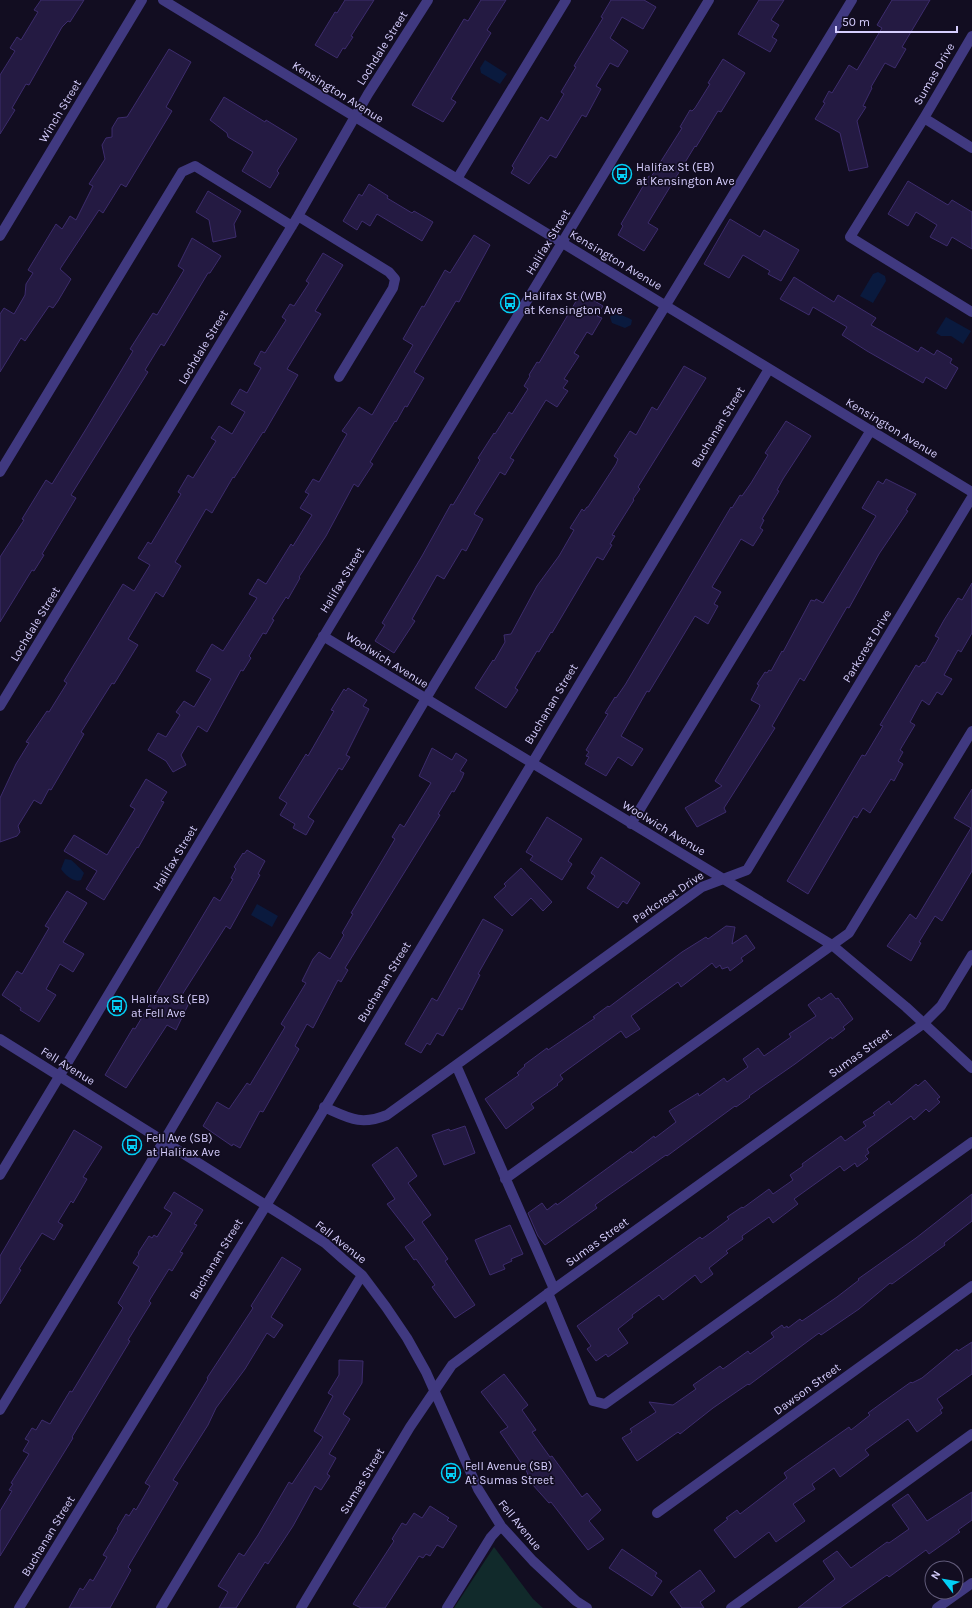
<svg xmlns="http://www.w3.org/2000/svg" width="972" height="1608" font-family="Karla,sans-serif">
<style>
.green{fill:#112a2b}
.water{fill:#0a1a3e}
.building{fill:#241a42;stroke:#3d2c6d}
.lines{fill:none;stroke-linecap:round;stroke-linejoin:round}
.minor{stroke:#403980;stroke-width:10}
.labels{text-anchor:middle;stroke-width:3.5;stroke-linejoin:round;paint-order:stroke}
.street-label{font-size:12px;fill:#d6cefe;stroke:#120d21}
.poi-label{font-size:12px;fill:#d6cefe;stroke:#120d21;text-anchor:start}
</style>
<rect width="100%" height="100%" fill="#120d21"/>
<path class="green" d="M494,1547l39,52 10,9h-89z"/>
<path class="water" d="M485,60l22,14 -7,10 -19,-11 -1,-5z
M878,272l7,4 1,5 -13,22 -13,-7 13,-22z
M614,313c2,0 16,5 18,7l-1,5 -6,3 -13,-5 -2,-6z
M946,317l25,14 -8,13 -12,-8h-10l-5,-3z
M65,859l6,1c2,1 12,11 13,13l-3,7c-7,3 -16,-5 -20,-11z
M257,904l21,12 -6,11 -21,-12z"/>
<path class="building" d="M41,0h43l-14,22 -2,-1 -6,6 -33,58 -3,-1 -14,24 3,2 -15,24v-59l15,-24 -5,-3 7,-11 4,3 17,-28 -4,-2z
M345,0h29l-23,36 2,1 -8,12 -2,-1 -6,10 -22,-13 20,-33 2,1z
M481,0h25l-19,30 4,3 -40,66 5,3 -13,20 -31,-17 52,-86 4,2z
M611,0h33l12,7 -13,22 -21,-12 -12,21 18,13 -10,16 -8,-4 -14,23 5,3 -15,28 -4,-2 -26,43 -6,-3 -21,29 -18,-11 3,-5 -2,-2 29,-49 7,4 16,-27 -3,-2 15,-25 -2,-1 29,-48 -2,-1z
M759,0h25l-13,20 8,5 -7,12 5,3 -7,12 -32,-18z
M892,0h38l-28,47 4,2 -11,19 -10,-5 -14,24 1,1 -9,18 3,1 -9,14 11,46 -19,4 -9,-38 -25,-14 10,-16 -2,-1 6,-11 3,2 17,-28 8,5 25,-42 -5,-3z
M169,49l22,13 -25,45 6,4 -46,76 -5,-3 -18,29 -4,-3 -39,59 11,10 -13,22 -5,7 -4,-2 -24,35 -4,-3 -21,34v-58l4,-6 10,6 11,-19 1,-11 7,-11 -5,-3 28,-46 6,5 8,-13 6,4 17,-34 -4,-2 16,-25 -3,-14 4,-7 6,-1v-9l6,-10 9,-1z
M723,59l22,14 -24,39 -3,-1 -22,36 -1,-1 -47,77 10,6 -14,22 -26,-16 5,-9 -2,-2 28,-48 2,1 31,-49 -2,-1 10,-17 2,1 3,-3 15,-24 -2,-1z
M224,97l41,25 1,-2 31,19 -20,32 2,2 -9,15 -28,-17 11,-19 -25,-15 -1,-4 -17,-13z
M908,181l40,24 4,-5 20,12v37l-20,-12 -5,9 -17,-9 7,-12 -21,-13 -8,14 -20,-12z
M369,184l19,12 -1,2 25,15 2,-2 19,11 -11,19 -45,-27 -7,12 -8,-5 -5,9 -14,-9 16,-27 3,2z
M208,191l33,20 -7,13 2,13 -23,5 -4,-22 -13,-8z
M730,219l30,18 4,-7 35,20 -18,31 -13,-7 2,-3 -27,-16 -14,23 -25,-14z
M474,235l16,10 -31,57 -3,-1 -42,71 10,6 -17,29 -2,-1 -9,16 -1,-1 -25,41 3,2 -15,23 -4,-3 -28,52 -27,41 1,1 -12,21 -2,-2 -14,22 2,1 -8,14 -3,-1 -14,23 2,2 -8,13 -2,-1 -34,62 -9,-6 -17,29 5,10 -13,7 -7,-11 -18,-11 10,-17 8,4 14,-22 -4,-3 8,-11 10,6 17,-28 -15,-8 16,-27 11,7 34,-53 -8,-4 9,-15 8,5 25,-40 2,2 19,-31 -12,-7 9,-14 -4,-2 8,-13 6,3 28,-48 -5,-3 17,-24 13,8 41,-70 -10,-6 19,-33 2,1 21,-37 5,3z
M192,238l29,18 -11,17h-2l-44,73 -3,-2 -16,26 3,2 -77,123 5,3 -34,56 2,1 -10,16 -2,-1 -32,52v-65l24,-37 -2,-1 24,-39 6,4 34,-55 47,-78 -3,-2 23,-36 4,2 27,-45 -6,-4z
M323,253l20,12 -28,46 6,3 -34,55 11,6 -34,58 -1,-1 -29,46 -1,-1 -21,36 -6,-4 -31,53 6,4 -18,31 -7,-5 -28,47 10,6 -24,39 -2,-1 -31,49 3,2 -33,56 -2,-1 -8,15 -7,-4 -16,26 2,6 -3,4 -17,6v-44l16,-34 13,-21 -3,-1 21,-31 2,1 18,-29 -3,-2 59,-97 11,7 16,-26 -12,-7 10,-16 3,2 30,-50 -3,-2 10,-17 5,3 23,-37 -5,-3 8,-12 13,8 13,-22 -14,-8 9,-15 7,4 14,-25 -7,-4 7,-13 4,2 21,-33 -4,-3 8,-13 4,2 15,-23 -3,-2z
M794,277l40,25 4,-7 38,23 -5,7 47,27 3,-5 13,8 3,-5 15,9 -2,4 8,5 -12,21 -20,-12 -3,6 -56,-32 -25,-16 5,-8 -34,-20 -4,8 -29,-16z
M581,293l22,13 -6,10 5,2 -10,17 -5,-3 -13,21 5,3 -15,23 4,2 -5,7 5,3 -11,16 -11,-7 -36,58 4,2 -9,15 -5,-3 -26,42 9,5 -17,32 -4,-2 -18,30 -7,-4 -25,44 3,2 -21,32 -19,-12 10,-16 -3,-2 40,-67 29,-52 2,1 27,-45 -2,-2 16,-25 1,1 14,-22 3,2 16,-25 -4,-3 6,-10 -1,-1 8,-13 2,1z
M684,366l22,12 -68,109 2,2 -7,10 1,1 -22,35 3,1 -5,8 2,1 -9,15 -6,-3 -45,76 -1,-1 -12,20 -2,-1 -22,37 3,2 -12,18 -31,-20 18,-28 1,1 11,-19 -1,-7 7,-1 26,-48 22,-30 15,-26 -4,-2 12,-19 2,2 3,-4h1l28,-43 2,-5 -4,-3 16,-25 6,4 16,-28 5,3z
M786,421l25,15 -28,43 -6,11 2,1 -17,28 2,1 -4,8 3,2 -10,16 -12,-7 -29,48 9,5 -7,12 4,2 -10,18 -13,-8 -46,76 -2,-1 -26,45 22,13 -11,17 -14,-9 -12,19 -21,-12 4,-7 -3,-1 3,-4 -3,-2 22,-36 -3,-1 10,-16 1,1 9,-13 106,-178 1,1 8,-13 2,1 9,-13 17,-28 -3,-2z
M886,479l30,15 -10,16 2,1 -29,43 -30,54 -2,-1 -43,74 -4,-3 -28,48 3,2 -51,80 2,4 -29,15 -12,-19 37,-22 -7,-5 44,-73 1,-3 -9,-5 8,-15 -2,-1 8,-12 2,1 2,-3 2,1 11,-20 1,1 28,-52 4,1 1,-2 7,4 53,-87 -14,-8 16,-27 5,3z
M972,583v50l-11,19 -3,-2 -14,25 8,4 -10,16 -5,-3 -8,13 -7,-5 -12,22 5,3 -15,25 3,2 -5,9 5,3 -9,17 -3,-2 -21,34 -7,-5 -6,10 -3,-2 -46,78 -21,-13 75,-126 3,1 18,-30 -3,-1 36,-60 3,2 4,-5 2,1 14,-25 -4,-2 9,-16 14,-22 4,2z
M348,688l19,12 -4,6 6,3 -23,46 4,2 -8,13 -3,-2 -31,49 6,4 -8,14 -13,-7 2,-4 -15,-9 7,-12 -8,-5 27,-44 2,2 26,-45 -3,-1 13,-21 2,2z
M432,748l20,12 4,-7 11,7 -7,11 4,2 -2,5 -8,14 -2,-1 -14,23 2,1 -95,153 3,2 -7,12 -3,-2 -25,48 -6,-4 -12,22 4,3 -36,63 -3,-1 -20,37 -7,-4 -1,2 -29,-20 14,-24 12,7 18,-26 3,2 35,-58 -4,-3 25,-41 -4,-2 11,-22 6,-7 11,7 14,-24 -2,-2 11,-19 -2,-1 44,-74 -3,-2 8,-13 4,3 27,-44 -12,-7z
M146,779l21,13 -6,9 3,1 -26,46 -1,-1 -33,53 -18,-11 11,-18 -33,-20 10,-16 33,20 28,-46 -5,-3z
M972,789v82l-30,50 -7,-5 -16,26 2,1 -10,18 -24,-15 23,-32 6,5 55,-91 -17,-10z
M547,817l35,22 -14,22 4,3 -10,16 -32,-20 3,-4 -7,-4z
M247,850l18,11 -7,13 2,1 -30,54 -4,-3 -46,72 9,5 -13,27 -9,-5 -41,63 -21,-13 28,-47 2,1 79,-132 6,4 13,-22 -2,-1 5,-9 -2,-2 9,-14 1,1z
M601,857l39,26 -13,21 -4,-3 -5,7 -31,-20 8,-12 -4,-3z
M521,868l31,34 -9,9 -12,-13 -19,18 -18,-19 12,-11 -2,-2z
M67,891l20,12 -24,39 21,12 -11,18 -13,-8 -14,25 10,6 -17,27 -19,-12 1,-2 -19,-13 15,-24 5,3 27,-46 -4,-2z
M483,919l20,11 -25,44 2,1 -18,35 -3,-2 -16,28 -6,-3 -7,12 -3,-2 -6,10 -16,-9 27,-46 5,3z
M726,926l9,1 -3,17 14,-9 9,13 -14,10 2,3 -13,10 -2,-4 -6,2 -2,-4 -4,3 -4,-5 -31,24 -3,-5 -47,34 9,13 -14,9 -5,-7 -61,44 3,4 -6,5 1,1 -27,19 3,4 -28,21 -21,-30 34,-24 -2,-2 8,-7 -1,-1 23,-17 1,2 47,-32 -2,-1 15,-11 1,1 73,-55 24,-15 2,2z
M831,993l5,6 2,-1 15,21 -10,8 2,2 -13,10 -1,-2 -36,27 -46,32 1,1 -14,10 -1,-1 -68,50 -1,-1 -60,42 -11,8 2,3 -52,37 -7,-9 -10,-23 14,-10 5,7 9,-7 1,2 74,-54 1,2 22,-17 1,2 21,-16 -7,-11 29,-18 1,3 25,-18 3,4 21,-15 -5,-8 15,-11 6,8 27,-19 -2,-3 27,-18 -8,-11 11,-8 2,3z
M925,1080l15,17 -3,2 3,3 -11,10 -3,-3 -12,11 -3,-4 -44,33 2,4 -4,3 3,3 -11,8 -2,-4 -11,8 -4,-5 -46,33 4,5 -25,19 -4,-6 -27,19 1,3 -17,12 2,2 -19,15 4,6 -12,9 -6,-8 -32,25 -4,-5 -27,20 1,2 -15,12 10,14 -20,14 -2,-3 -10,7 -9,-12 4,-3 -14,-20 123,-89 2,2 11,-8 16,-12 -2,-2 15,-10 1,1 26,-19 4,5 20,-14 -3,-5 13,-9 -1,-2 39,-28 4,5 21,-15 -3,-4 12,-7 -2,-2 16,-12 2,4 25,-21 2,2z
M465,1126l10,27 -31,12 -12,-30 17,-6 1,2z
M74,1130l28,17 -19,30 4,2 -14,24 -2,-2 -13,21 5,3 -9,15 -12,-7 -23,36 2,1 -21,34v-48z
M397,1147l20,29 -9,7 23,32 -9,7 26,37 -3,2 30,44 -20,13 -23,-31 3,-2 -19,-26 -2,1 -9,-13 10,-7 -28,-36 8,-5 -23,-34z
M174,1192l29,18 -9,14 3,1 -17,27 3,1 -11,18 -3,-2 -20,32 2,2 -23,37 2,1 -58,96 1,1 -73,118v-45l12,-20 -3,-1 4,-6 -2,-1 18,-29 -6,-3 6,-10 -4,-2 7,-11 4,2 6,-10 8,4 20,-33 2,1 51,-84 -5,-5 21,-36 -6,-4 6,-9 -1,-1 11,-17 3,2 2,-3 3,2 15,-24 -8,-5z
M972,1194v27l-28,22 1,2 -53,39 -2,-1 -31,26 -38,26 -2,-2 -70,52 -1,-1 -35,24 -33,26 -2,-2 -41,29 -15,-23 10,-6 -2,-3 26,-17 -7,-10 24,3 23,-16 -3,-4 27,-19 3,3 25,-18 2,3 24,-17 -3,-4 11,-8 2,3 3,-2 1,2 12,-9 2,2 35,-24 22,-17 -1,-1 58,-41z
M510,1225l13,29 -12,5 1,2 -9,4 2,4 -15,6 -15,-35z
M282,1257l19,12 -30,48 12,8 -9,13 -7,-5 -22,36 -29,39 -8,17 -35,55 5,3 -50,84 3,3 -21,38h-41l11,-20 3,2 7,-11 3,2 14,-24 -4,-2 15,-25 -1,-1 9,-15 3,2 5,-8 2,2 14,-24 -5,-3 63,-104 -1,-1 46,-70 -2,-2z
M972,1342v32l-35,25 6,9 -3,2 2,3 -25,19 -9,-13 -43,31 4,5 -29,22 -6,-9 -22,16 3,5 -22,15 12,17 -29,21 -7,-10 -34,26 -21,-28 14,-11 -2,-1 11,-8 3,4 47,-36 -3,-5 65,-46 2,3 19,-15 -2,-2 15,-11 28,-20 1,1 10,-5 35,-29 1,2z
M339,1360l24,1 -1,22 -19,31 7,5 -21,35 7,4 -9,16 3,2 -9,14 -6,-4 -22,40 -25,38 -3,-2 -29,46h-17l9,-16 -10,-6 21,-33 5,3 14,-21 31,-53 3,2 31,-47 -9,-6 19,-35 -5,-3 11,-18z
M504,1374l24,31 -6,5 14,20 -4,2 18,25 2,-1 30,41 5,-4 14,17 -12,11 15,18 -16,11 -37,-48 -2,1 -17,-19 -6,-14 -26,-38 8,-5 -27,-35z
M972,1492v28l-14,10 2,2 -31,22 -3,-4 -37,27 -2,-2 -47,33h-42l37,-29 -12,-18 14,-10 14,17 36,-26 2,1 20,-14 -17,-24 16,-11 19,27z
M430,1506l19,12 -2,2 10,6 -14,22 -6,-3 -7,11 -4,-2 -3,4 -4,-2 -34,52h-24l-8,-4 41,-63 -2,-2 10,-16 4,2 8,-12 8,5z
M622,1549l35,24 -2,3 7,5 -10,15 -43,-28z
M700,1570l15,21 -15,11 4,6h-22l-12,-16z"/>
<g class="lines">
<path class="minor" d="M163,0c269,165 540,327 809,492
M972,36l-48,82 48,30
M924,118l-74,119 122,75
M457,179l109,-179
M298,216l91,56 6,7 -2,9 -54,89
M0,236l142,-236
M0,472l182,-300 13,-6 97,60
M323,636l509,309 74,62 66,61
M0,706l298,-490 70,-122 60,-94
M631,824l240,-394
M0,1039l288,180 37,24 18,16 19,16 24,32 21,31 19,34 52,117 23,37 32,35 43,40 11,7
M456,1065l98,224
M324,1107c25,11 36,19 63,8l315,-228 45,-17 225,-373
M0,1175l331,-551 378,-624
M505,1179l344,-246 123,-202
M548,1293l45,108 12,3 367,-262
M0,1410l168,-276 266,-449 418,-685
M657,1513l315,-227
M19,1608l259,-422 491,-817
M161,1608l201,-333
M301,1608l109,-181 42,-62 102,-76 369,-265 18,-18 31,-51
M447,1608l44,-71 10,-11
M731,1608l241,-174
M937,1608l35,-25"/>
</g>
<defs>
<g id="bus-ring" transform="scale(1)"><circle r="9.5" fill="#120d21" stroke="#03cff5" stroke-width="1.5"/><path d="M-5-6H5V4H4V6H2V4H-2V6H-4V4H-5ZM-3.5-4V0h7V-4ZM-3.5 1.2v1.5H-2V1.2ZM2 1.2v1.5H3.5V1.2Z" fill="#03cff5"/></g>
</defs>
<g fill-rule="evenodd">
<use href="#bus-ring" x="622" y="174"/>
<use href="#bus-ring" x="510" y="303"/>
<use href="#bus-ring" x="117" y="1006"/>
<use href="#bus-ring" x="132" y="1145"/>
<use href="#bus-ring" x="451" y="1473"/>
</g>
<g class="labels">
<g class="street-label">
<text transform="translate(382 48) rotate(-58)" y="4">Lochdale Street</text>
<text transform="translate(934 74) rotate(-60)" y="4">Sumas Drive</text>
<text transform="translate(338 92) rotate(32)" y="4">Kensington Avenue</text>
<text transform="translate(60 111) rotate(-59)" y="4">Winch Street</text>
<text transform="translate(548 242) rotate(-59)" y="4">Halifax Street</text>
<text transform="translate(616 260) rotate(31)" y="4">Kensington Avenue</text>
<text transform="translate(203 347) rotate(-59)" y="4">Lochdale Street</text>
<text transform="translate(718 427) rotate(-59)" y="4">Buchanan Street</text>
<text transform="translate(892 428) rotate(31)" y="4">Kensington Avenue</text>
<text transform="translate(342 580) rotate(-59)" y="4">Halifax Street</text>
<text transform="translate(35 624) rotate(-59)" y="4">Lochdale Street</text>
<text transform="translate(867 646) rotate(-59)" y="4">Parkcrest Drive</text>
<text transform="translate(387 660) rotate(32)" y="4">Woolwich Avenue</text>
<text transform="translate(551 704) rotate(-59)" y="4">Buchanan Street</text>
<text transform="translate(664 828) rotate(31)" y="4">Woolwich Avenue</text>
<text transform="translate(175 858) rotate(-59)" y="4">Halifax Street</text>
<text transform="translate(668 897) rotate(-34)" y="4">Parkcrest Drive</text>
<text transform="translate(384 982) rotate(-59)" y="4">Buchanan Street</text>
<text transform="translate(860 1053) rotate(-36)" y="4">Sumas Street</text>
<text transform="translate(68 1066) rotate(32)" y="4">Fell Avenue</text>
<text transform="translate(341 1242) rotate(38)" y="4">Fell Avenue</text>
<text transform="translate(597 1242) rotate(-36)" y="4">Sumas Street</text>
<text transform="translate(216 1259) rotate(-59)" y="4">Buchanan Street</text>
<text transform="translate(807 1389) rotate(-36)" y="4">Dawson Street</text>
<text transform="translate(362 1481) rotate(-59)" y="4">Sumas Street</text>
<text transform="translate(520 1525) rotate(51)" y="4">Fell Avenue</text>
<text transform="translate(48 1536) rotate(-59)" y="4">Buchanan Street</text>
</g>
<g class="poi-label">
<text x="636" y="171">Halifax St (EB)<tspan x="636" dy="14">at Kensington Ave</tspan></text>
<text x="524" y="300">Halifax St (WB)<tspan x="524" dy="14">at Kensington Ave</tspan></text>
<text x="131" y="1003">Halifax St (EB)<tspan x="131" dy="14">at Fell Ave</tspan></text>
<text x="146" y="1142">Fell Ave (SB)<tspan x="146" dy="14">at Halifax Ave</tspan></text>
<text x="465" y="1470">Fell Avenue (SB)<tspan x="465" dy="14">At Sumas Street</tspan></text>
</g>
</g>
<g transform="translate(944 1580) rotate(301)"><circle r="19" fill="#120d21" stroke="#605a79"/>
<path d="M0-3L7 15L0 10L-7 15Z" fill="#03cff5"/>
<text y="-6" font-size="11" font-weight="bold" text-anchor="middle" fill="#d6cefe">N</text>
</g>
<path d="M836 26v6h121v-6" fill="none" stroke="#d6cefe" stroke-width="2"/>
<text x="842" y="26" font-size="12" fill="#d6cefe" stroke="#120d21" stroke-width="3" paint-order="stroke">50 m</text>
</svg>
